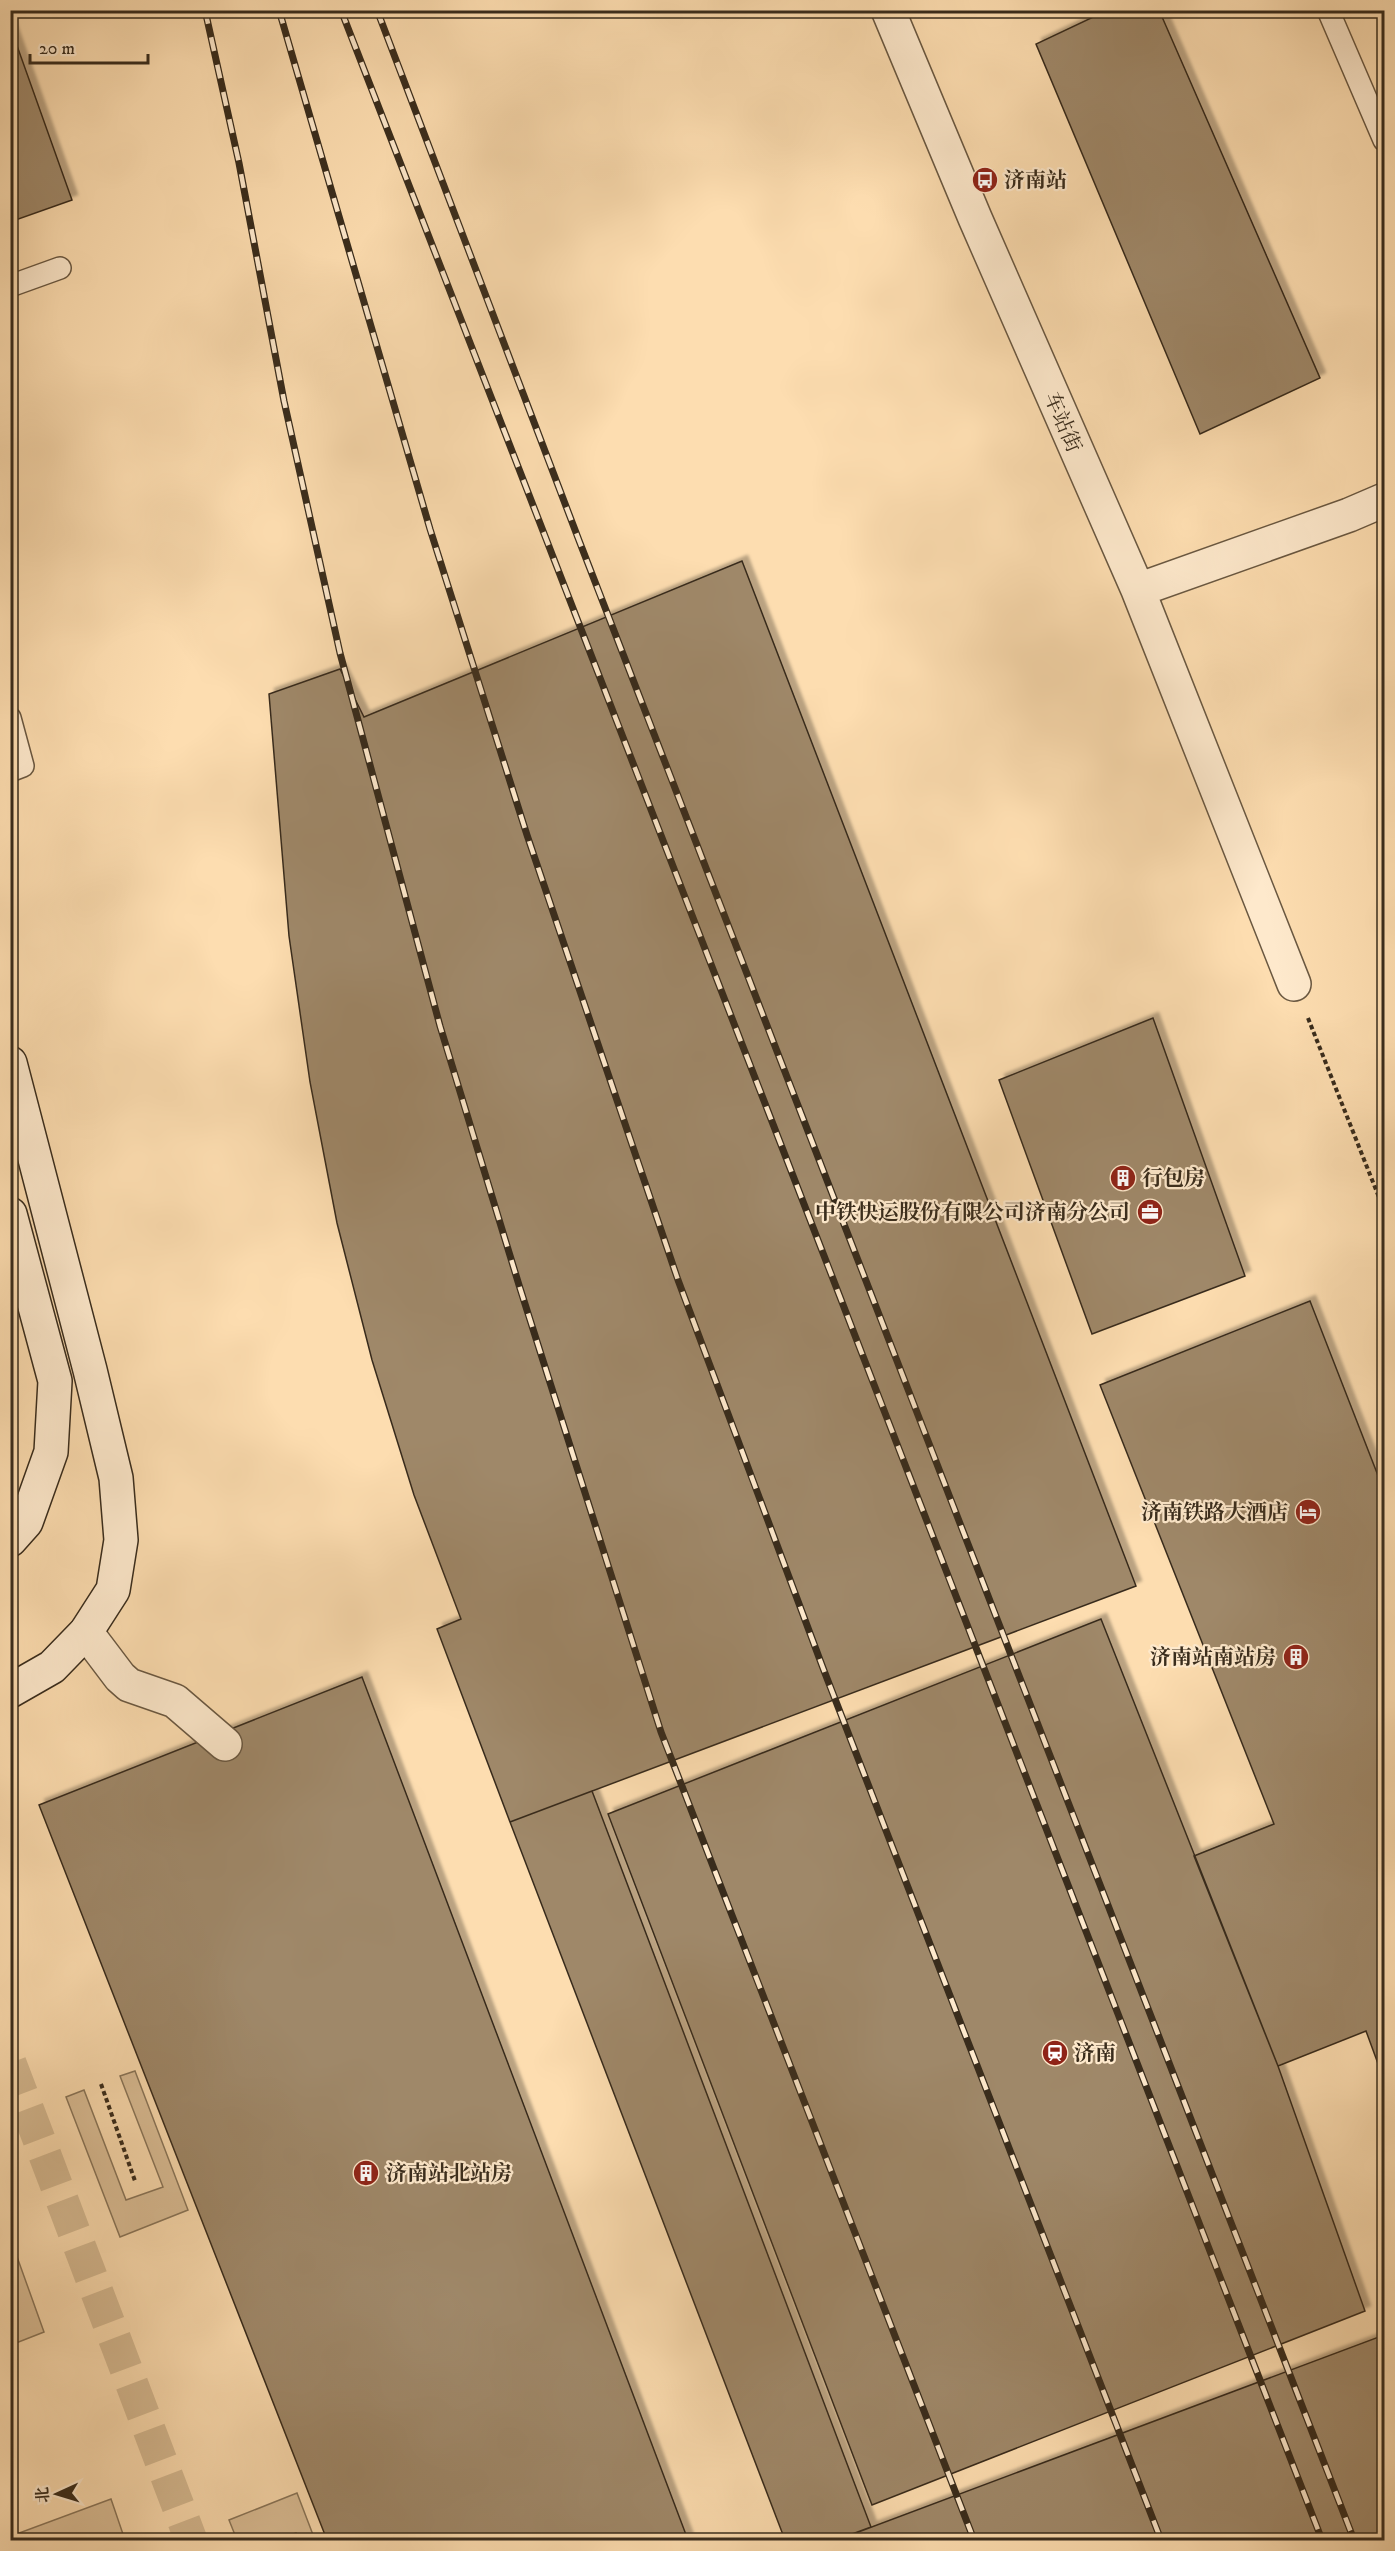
<svg xmlns="http://www.w3.org/2000/svg" width="1395" height="2551" font-family="'IM FELL DW Pica','Noto Serif SC',serif">
<style>
.green{fill:#dcbf97;stroke:#8a765a;stroke-width:1.5}
.building{fill:#9f8869;stroke:#392c1c;stroke-width:1.5;filter:url(#shadow)}
.lines{fill:none;stroke-linecap:round;stroke-linejoin:round}
.secondary-tunnel{stroke:#d6ba92;stroke-width:33;stroke-dasharray:33 16;stroke-linecap:butt}
.service-casing{stroke:#6a5841;stroke-width:24}
.minor-casing{stroke:#6a5841;stroke-width:36}
.secondary-casing{stroke:#392c1c;stroke-width:36}
.path{stroke:#392c1c;stroke-width:4;stroke-dasharray:4.5 3;stroke-linecap:butt}
.service{stroke:#fee9cc;stroke-width:21}
.minor{stroke:#fee9cc;stroke-width:33}
.secondary{stroke:#fee9cc;stroke-width:33}
.rail-casing{stroke:#392c1c;stroke-width:7}
.rail{stroke:#fee9cc;stroke-width:4.5;stroke-dasharray:14;stroke-linecap:butt}
.labels{text-anchor:middle;stroke-width:4.5;stroke-linejoin:round;paint-order:stroke}
.poi-label{font-size:21px;font-weight:bold;fill:#392c1c;stroke:#fee9cc;text-anchor:start}
.street-label{font-size:21px;fill:#392c1c;stroke:#fee9cc}
</style>
<defs>
<filter id="shadow"><feDropShadow dx="5.5" dy="-5.5" stdDeviation="1.5" flood-color="#0004"/></filter>
</defs>
<rect width="100%" height="100%" fill="#fdddb0"/>
<filter id="stains"><feTurbulence type="fractalNoise" baseFrequency=".00333" numOctaves="4"/><feColorMatrix values="0 0 0 0 .2 0 0 0 0 .09 0 0 0 0 .02 0 0 0 .5 -.17"/></filter>
<radialGradient id="worn" r=".72"><stop offset=".6" stop-color="#630" stop-opacity="0"/><stop offset="1" stop-color="#630" stop-opacity=".3"/></radialGradient>
<path class="green" d="M135,2071l53,139 -68,27 -54,-140 18,-7 42,110 37,-13 -43,-111z
M11,2240l33,92 -33,13h-1z
M297,2493l18,47h-16l-3,-7 -20,7h-39l-8,-20z
M111,2499l14,41h-114v-4z"/>
<path class="building" d="M1108,10h51l161,368 -120,56 -164,-390z
M10,26l62,174 -62,22z
M742,561l394,1025 -626,236 -73,-193 24,-10 -47,-124 -42,-135 -35,-137 -27,-141 -21,-146 -20,-242 71,-25 24,48z
M1153,1018l92,258 -153,58 -93,-254z
M1310,1301l74,190v589l-18,-49 -88,35 -84,-210 80,-32 -174,-439z
M1101,1619l177,447 87,245 -493,194 -264,-691z
M362,1677l326,863h-361l-288,-735z
M592,1791l279,736 -35,13h-51l-275,-718z
M1384,2335v205h-547z"/>
<g class="lines">
<path class="secondary-tunnel" d="M10,2063l181,477"/>
<g class="service-casing">
<path id="service" d="M1328,10l56,130
M10,286l50,-18
M10,718l13,48 -13,5"/>
</g>
<g class="minor-casing">
<path id="minor" d="M888,10l87,208 163,372 211,-75 35,-15
M1138,590l156,394
M86,1632l34,45 9,8 46,16 50,43"/>
</g>
<g class="secondary-casing">
<path id="secondary" d="M10,1063l80,307 26,108 5,62 -8,50 -27,42 -34,35 -42,24
M10,1214l45,167 -4,71 -25,70 -16,18"/>
</g>
<path class="path" d="M1308,1018l76,192
M101,2084l34,97"/>
<use href="#service" class="service"/>
<use href="#minor" class="minor"/>
<use href="#secondary" class="secondary"/>
<g class="rail-casing">
<path id="rail" d="M205,10l34,153 45,238 56,252 100,373 79,259 142,447 313,808
M279,10l151,519 97,306 151,445 145,388 338,872
M341,10l981,2530
M377,10l203,533 774,1997"/>
</g>
<use href="#rail" class="rail"/>
</g>
<defs>
<g id="bus-disc" transform="scale(1.35)"><circle r="9.5" fill="#8f2418" stroke="#fee9cc"/><path d="M-5-6H5V4H4V6H2V4H-2V6H-4V4H-5ZM-3.5-4V0h7V-4ZM-3.5 1.2v1.5H-2V1.2ZM2 1.2v1.5H3.5V1.2Z" fill="#fff"/></g>
<g id="building-disc" transform="scale(1.35)"><circle r="9.5" fill="#8f2418" stroke="#fee9cc"/><path d="M-4-6H4V6H1V3H-1V6H-4ZM-2.5-4.3h1.7v1.8h-1.7ZM.8-4.3h1.7v1.8H.8ZM-2.5-1h1.7V.8h-1.7ZM.8-1h1.7V.8H.8Z" fill="#fff"/></g>
<g id="office-disc" transform="scale(1.35)"><circle r="9.5" fill="#8f2418" stroke="#fee9cc"/><path d="M-6-3h4V-5.5h4V-3h4V5H-6ZM-1-4.5V-3h2v-1.5ZM-6 0V1H6V0Z" fill="#fff"/></g>
<g id="hotel-disc" transform="scale(1.35)"><circle r="9.5" fill="#8f2418" stroke="#fee9cc"/><path d="M-6-4.5h1.5V1H6V5H4.5V3h-9V5H-6ZM-4 0a1.8 1.8 0 1 1 3.6 0ZM.5 0V-2.5h3Q6-2.5 6 0Z" fill="#fff"/></g>
<g id="station-disc" transform="scale(1.35)"><circle r="9.5" fill="#8f2418" stroke="#fee9cc"/><path d="M-3-6H3Q5-6 5-4V2Q5 4 3 4L4.5 6H3L1.5 4h-3L-3 6H-4.5L-3 4Q-5 4-5 2V-4Q-5-6-3-6ZM-3.5-4v3h7v-3ZM-3.5 1v1.5H-2V1ZM2 1v1.5H3.5V1Z" fill="#fff"/></g>
</defs>
<g fill-rule="evenodd">
<use href="#bus-disc" x="985" y="180"/>
<use href="#building-disc" x="1123" y="1178"/>
<use href="#office-disc" x="1150" y="1212"/>
<use href="#hotel-disc" x="1308" y="1512"/>
<use href="#building-disc" x="1296" y="1657"/>
<use href="#station-disc" x="1055" y="2053"/>
<use href="#building-disc" x="366" y="2173"/>
</g>
<g class="labels">
<g class="poi-label">
<text x="1004" y="187">济南站</text>
<text x="1142" y="1185">行包房</text>
<text x="1130" y="1219" text-anchor="end">中铁快运股份有限公司济南分公司</text>
<text x="1288" y="1519" text-anchor="end">济南铁路大酒店</text>
<text x="1276" y="1664" text-anchor="end">济南站南站房</text>
<text x="1074" y="2060">济南</text>
<text x="386" y="2180">济南站北站房</text>
</g>
<g class="street-label">
<text transform="translate(1063 422) rotate(67)" y="7">车站街</text>
</g>
</g>
<rect width="1395" height="2551" fill="none" stroke="#fdddb0" stroke-width="36"/>
<rect x="12" y="12" width="1371" height="2527" fill="none" stroke="#392c1c" stroke-width="3"/>
<rect x="18" y="18" width="1359" height="2515" fill="none" stroke="#392c1c" stroke-width="1.5"/>
<g transform="translate(57 2494) rotate(266)" stroke="#fee9cc" stroke-width="4.5" paint-order="stroke">
<path d="M0-4.5L10 22L0 15L-10 22Z" fill="#392c1c"/>
<text y="-9" font-size="16" font-weight="bold" text-anchor="middle" fill="#392c1c">北</text>
</g>
<path d="M30 54v9h118v-9" fill="none" stroke="#392c1c" stroke-width="3"/>
<text x="39" y="54" font-size="18" fill="#392c1c" stroke="#fee9cc" stroke-width="4.5" paint-order="stroke">20 m</text>
<rect width="100%" height="100%" filter="url(#stains)"/>
<rect width="100%" height="100%" fill="url(#worn)"/>
</svg>
